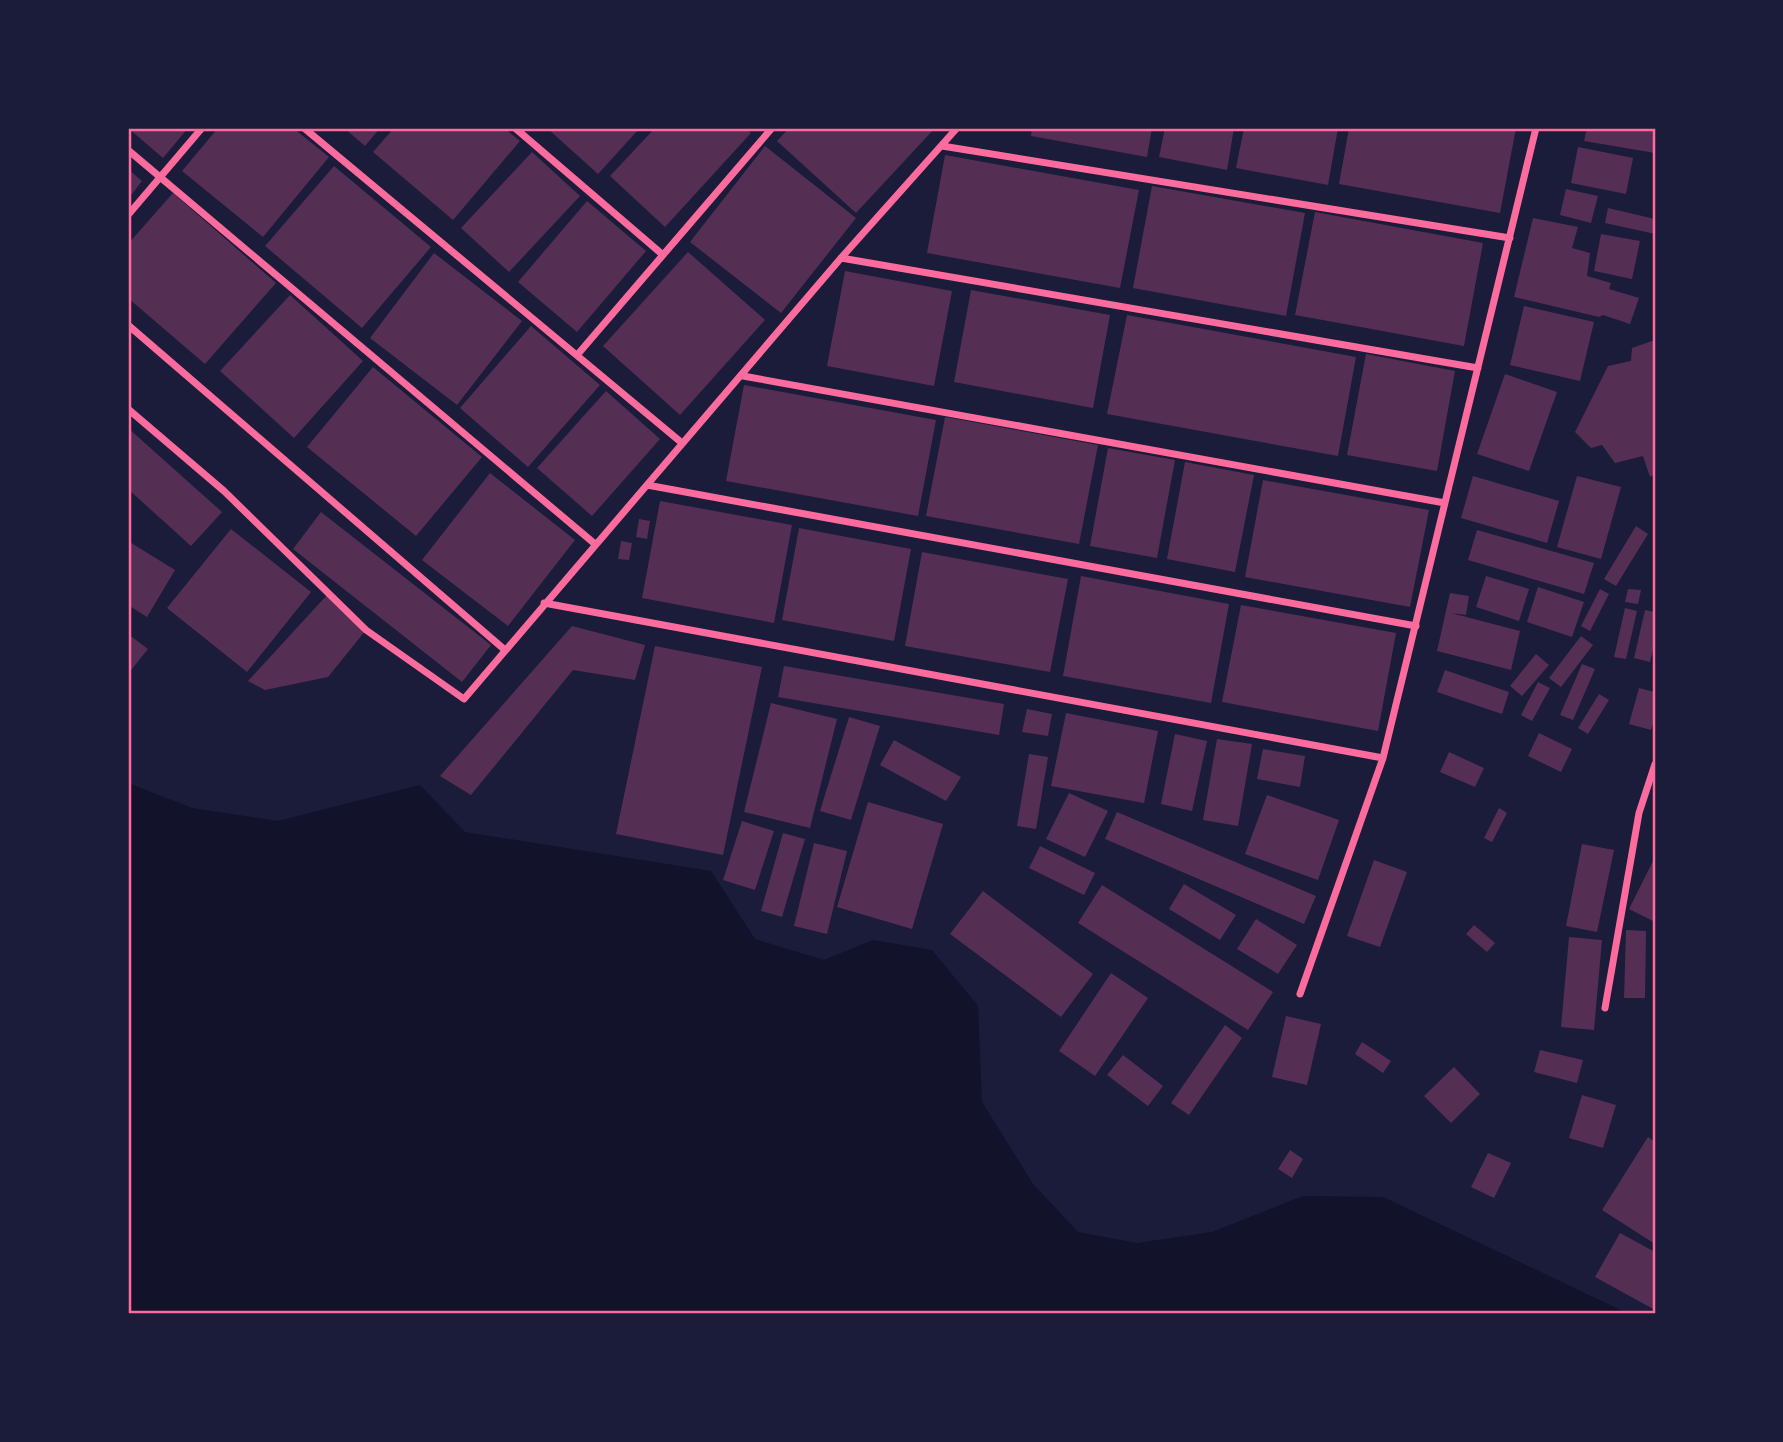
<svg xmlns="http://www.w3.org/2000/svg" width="1783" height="1442" font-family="Helvetica,sans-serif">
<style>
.water{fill:#12122b}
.building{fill:#542f53}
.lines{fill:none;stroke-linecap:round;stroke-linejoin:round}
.minor{stroke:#ff6b9d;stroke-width:7}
.neatline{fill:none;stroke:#ff6b9d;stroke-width:2.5}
</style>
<rect width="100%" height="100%" fill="#1b1b3a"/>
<path class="water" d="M128,783l64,25 86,13 142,-36 45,47 246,39 44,68 69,21 49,-20 59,10 46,56 4,96 51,82 45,48 59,11 75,-11 91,-36 80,1 246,117h-1501z"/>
<path class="building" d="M128,128h60l-25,30z
M218,128h75l36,29 -66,80 -81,-66z
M344,128h36l-15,18z
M394,128h110l16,13 -67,79 -80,-68z
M547,128h93l-42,46z
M655,128h90l6,5 -86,94 -55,-51z
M789,128h146l-79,85 -79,-72z
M1032,128h120l-5,29 -116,-21z
M1165,128h69l-7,42 -68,-13z
M1244,128h94l-10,57 -92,-17z
M1349,128h167l-16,85 -161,-29z
M1587,128h68v25l-71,-12z
M765,146l91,72 -75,95 -91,-71z
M1578,147l55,11 -7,36 -55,-11z
M532,152l48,44 -71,76 -48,-44z
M945,155l194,35 -19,98 -193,-35z
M334,166l97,81 -69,81 -97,-82z
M128,169l14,12 -14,18z
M1152,186l153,27 -19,103 -153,-28z
M1566,189l32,7 -7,27 -31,-8z
M173,193l103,90 -71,81 -77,-66v-54z
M587,201l59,50 -69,81 -59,-50z
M1608,208l47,11v15l-50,-11z
M1315,212l168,31 -19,103 -169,-31z
M1533,218l45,9 -6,21 18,5 -3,23 24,7 -2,6 30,9 -9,26 -27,-9 -4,2 -85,-20z
M1601,234l39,7 -8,38 -38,-8z
M688,252l77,68 -85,95 -77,-69z
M434,253l88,68 -65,84 -87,-67z
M845,271l107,20 -18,95 -107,-20z
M971,290l139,25 -17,93 -139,-26z
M290,295l73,66 -69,77 -74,-67z
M1524,306l70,16 -14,59 -70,-16z
M1127,315l229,42 -18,99 -231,-42z
M531,326l69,59 -72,82 -68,-59z
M1655,340v134l-5,3 -7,-21 -28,7 -13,-18 -11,3 -16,-16 33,-66 23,-5 1,-13z
M1366,354l89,17 -18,100 -90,-16z
M373,367l109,90 -66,79 -109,-89z
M1505,374l52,18 -28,79 -52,-17z
M744,385l192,35 -18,96 -192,-35z
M606,391l54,48 -68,77 -55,-48z
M945,417l153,28 -19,99 -153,-28z
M128,428l94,84 -31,34 -63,-57z
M1108,448l67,12 -18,98 -67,-12z
M1185,462l69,13 -19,97 -68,-13z
M490,473l85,67 -67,86 -86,-66z
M1473,476l86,25 -12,42 -86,-25z
M1577,476l44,11 -20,72 -44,-12z
M1263,480l166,30 -19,97 -165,-30z
M660,501l132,24 -18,98 -132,-25z
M321,512l170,133 -29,37 -169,-133z
M639,519l11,2 -3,18 -11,-2z
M1636,526l12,8 -32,52 -12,-7z
M799,528l112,21 -17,92 -112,-21z
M231,529l80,63 -64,80 -80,-64z
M1477,530l117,33 -10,31 -116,-34z
M128,541l47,29 -28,47 -19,-12z
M621,541l11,2 -3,17 -11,-1z
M922,552l146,27 -18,93 -145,-26z
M1081,576l148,28 -18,99 -148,-27z
M1486,576l43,13 -10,32 -43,-14z
M1538,587l46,15 -12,35 -45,-15z
M1600,589l9,5 -19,37 -9,-5z
M1628,589l13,1 -3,14 -13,-2z
M1450,593l19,3 -3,19 -15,-2 69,18 -9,39 -74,-19z
M327,595l39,35 -38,47 -63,13 -17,-9z
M1241,605l155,28 -18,98 -156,-29z
M1625,608l12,3 -11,48 -12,-2z
M1645,610l10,2v29l-5,21 -16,-4z
M572,626l73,19 -10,35 -62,-10 -102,125 -31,-19z
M128,634l20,15 -20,25z
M1581,636l12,9 -32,42 -12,-9z
M655,646l107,21 -39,188 -107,-21z
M1536,654l13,11 -27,31 -12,-10z
M1582,664l13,5 -22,51 -13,-5z
M784,666l220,38 -5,31 -221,-38z
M1445,670l64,22 -7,22 -65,-22z
M1538,682l12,6 -18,33 -11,-6z
M1639,688l16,4v25l-4,13 -22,-6z
M1599,694l10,6 -21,34 -10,-6z
M771,703l66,16 -27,109 -66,-16z
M1027,709l25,5 -4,22 -26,-4z
M1066,713l92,18 -14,72 -93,-17z
M849,717l31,9 -29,94 -31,-9z
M1539,733l33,16 -11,23 -33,-16z
M1175,734l32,7 -15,70 -31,-7z
M1217,739l35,5 -14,82 -35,-6z
M894,740l67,37 -15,24 -66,-36z
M1263,749l42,7 -5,31 -43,-8z
M1449,752l35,16 -9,19 -35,-15z
M1029,754l19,3 -12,72 -19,-3z
M1069,793l39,18 -23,46 -39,-18z
M1267,795l72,25 -21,60 -73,-26z
M868,802l75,22 -31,105 -75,-22z
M1499,808l8,5 -15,29 -8,-4z
M1117,812l199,84 -12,28 -199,-85z
M742,821l32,10 -19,59 -32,-10z
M783,833l22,6 -23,78 -21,-6z
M814,843l33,8 -20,83 -33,-8z
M1582,844l32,6 -17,82 -31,-6z
M1040,846l55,27 -11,22 -55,-27z
M1655,857v65l-26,-13z
M1374,860l33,12 -27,75 -33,-11z
M1184,884l52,31 -16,25 -51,-31z
M1102,885l171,107 -25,38 -170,-107z
M983,891l110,83 -32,43 -111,-83z
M1256,919l41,26 -19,29 -41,-25z
M1474,925l21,18 -8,9 -21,-18z
M1626,930l20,1 -1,67h-21z
M1569,937l33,3 -8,90 -33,-3z
M1111,973l37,25 -53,78 -36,-25z
M1286,1016l35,8 -14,61 -35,-8z
M1225,1025l17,13 -53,77 -18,-12z
M1362,1042l29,19 -8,12 -28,-19z
M1540,1050l43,10 -6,23 -43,-11z
M1123,1055l40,31 -15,20 -41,-31z
M1454,1067l26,27 -29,29 -27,-27z
M1582,1095l34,10 -13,43 -34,-10z
M1648,1137l7,5v102l-53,-34z
M1290,1150l13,9 -11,19 -14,-9z
M1488,1153l23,10 -17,35 -23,-11z
M1620,1233l35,19v58l-60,-33z"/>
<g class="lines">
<path class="minor" d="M304,128l378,315
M515,128l148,127
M942,146l568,92
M128,150l467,394
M128,215l74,-87
M841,258l637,110
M128,325l377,325
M578,354l194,-226
M743,376l702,127
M128,409l96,82 142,139 98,69 377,-441 116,-130
M647,485l769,141
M544,603l839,155
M1300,994l83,-236 153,-630
M1605,1008l34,-195 16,-49"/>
</g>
<rect width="1783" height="1442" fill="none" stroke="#1b1b3a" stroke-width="259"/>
<rect x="130" y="130" width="1524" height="1182" class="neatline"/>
</svg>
